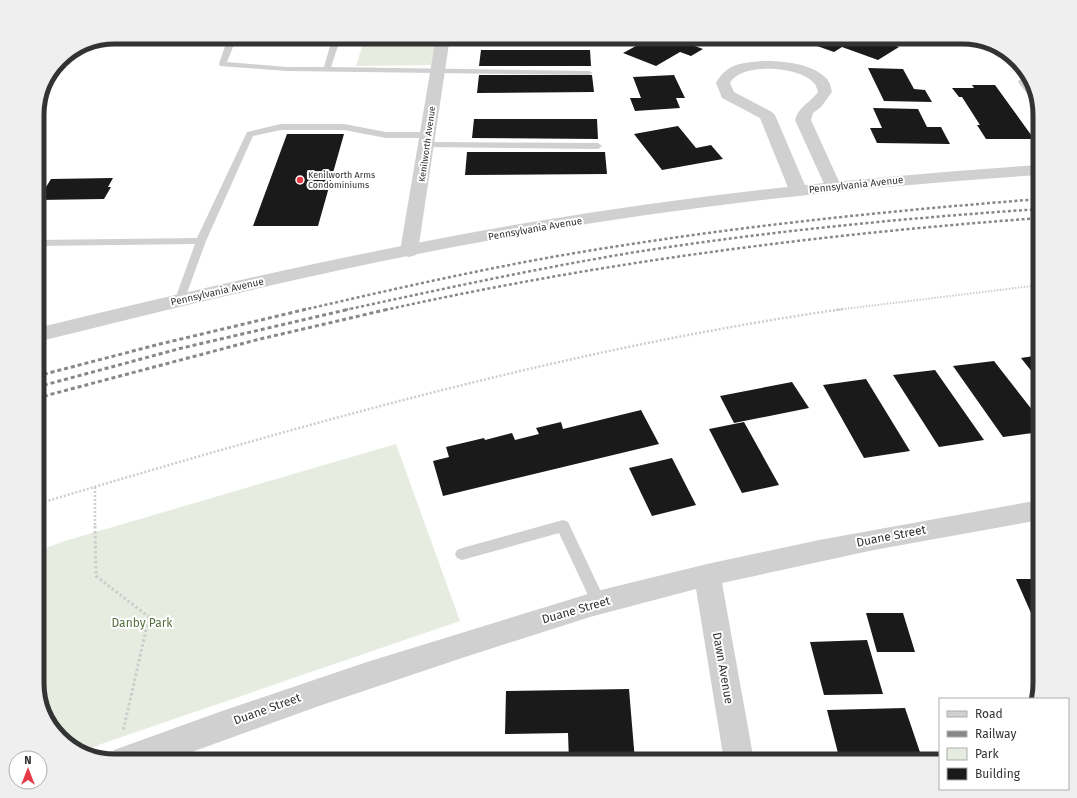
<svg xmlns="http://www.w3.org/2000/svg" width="1077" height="798" font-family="'Fira Sans',sans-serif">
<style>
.green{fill:#e6ecdf}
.building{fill:#1a1a1a}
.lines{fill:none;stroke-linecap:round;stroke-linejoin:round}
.path-far2{stroke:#cdcdcd;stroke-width:2;stroke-dasharray:1.5 1.5;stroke-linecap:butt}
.path-far1{stroke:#cdcdcd;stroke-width:2.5;stroke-dasharray:2 2;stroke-linecap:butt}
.path{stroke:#cdcdcd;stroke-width:3;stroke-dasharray:2.5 2.5;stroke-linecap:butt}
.service{fill:#d0d0d0;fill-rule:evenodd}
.minor{fill:#d0d0d0;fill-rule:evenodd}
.tertiary{fill:#d0d0d0;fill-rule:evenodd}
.rail-far1{stroke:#888;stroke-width:2.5;stroke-dasharray:3 2.5;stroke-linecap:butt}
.rail{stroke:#888;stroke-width:3;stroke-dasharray:4 3;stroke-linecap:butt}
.poi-dot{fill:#e63946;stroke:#fff;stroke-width:1.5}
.labels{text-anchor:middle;stroke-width:4;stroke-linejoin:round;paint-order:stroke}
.far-street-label{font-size:9px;fill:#333;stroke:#fff}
.far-poi-label{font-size:9px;fill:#333;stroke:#fff;text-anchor:start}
.street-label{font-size:10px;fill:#333;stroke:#fff}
.near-street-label{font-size:12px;fill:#333;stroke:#fff}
.near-park-label{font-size:12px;fill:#56703f;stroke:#fff}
.rim{fill:none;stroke:#333;stroke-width:5}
</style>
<rect width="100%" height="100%" fill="#fff"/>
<path class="green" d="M365,37h74l-5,28 -78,1z
M396,444l64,177 -356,122 -20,8 -16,-6 -21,-23 -10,-34v-137l28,-10z"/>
<path class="building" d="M641,37h29l33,12 -12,7 -11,-4 -24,14 -33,-13 24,-13z
M831,37h39l29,10 -21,13 -36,-13 -8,5 -17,-6z
M917,37h45l26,9h-65z
M481,50h109l1,16h-112z
M868,68l35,1 11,20 11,1 7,12 -48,-1z
M479,75h113l2,17 -117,1z
M674,75l11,23h-9l4,10 -45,3 -5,-13h11l-8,-21z
M972,85h23l39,54h-48l-9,-14h3l-18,-28h-3l-7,-9h22z
M873,108l45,1 9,18h14l9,17 -73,-1 -7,-15h12z
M474,119h123l1,20 -126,-1z
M678,126l18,22 15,-3 12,14 -61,11 -28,-36z
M287,134h57l-26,92h-65z
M467,152h138l2,22 -142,1z
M113,178l-5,9h3l-7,12 -66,1 13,-21z
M1040,355v27l-19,-24z
M994,361l46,59v12l-37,5 -50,-71z
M935,370l49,70 -45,7 -46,-72z
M866,379l44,72 -46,7 -41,-73z
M792,382l17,26 -75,15 -14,-27z
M641,410l18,34 -216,52 -10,-35 16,-4 -3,-10 38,-9 1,2 27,-7 3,7 24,-6 -3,-6 25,-6 2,7z
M744,422l35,63 -37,8 -33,-64z
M672,458l24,47 -44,11 -23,-48z
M1016,579h24v34h-9z
M866,613h37l12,39h-38z
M867,640l16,54 -59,1 -14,-53z
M629,689l6,72h-66l-1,-28 -63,1 1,-43z
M905,708l18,53h-83l-13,-51z"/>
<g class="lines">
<path class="path-far2" d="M836,310l204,-25"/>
<path class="path-far1" d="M95,487v40
M37,504c265,-79 532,-156 806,-195"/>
<path class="path" d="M95,526l1,50 53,41 -26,114"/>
<path class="service" d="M233,37h89l14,1 2,8 -7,21 258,4 4,2 -4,2 -302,-4 -67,-5 -1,-2 6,-18zM305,40l25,2v4l-6,21h-37l-60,-5 6,-15 5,-6z
M1019,80h13l1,4h-5l7,9 2,10h-3l-16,-21z
M281,124h63l42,8h42l4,3 -4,3h-42l-42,-8h-63l-28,6 -47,105 -22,60h-8l-1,-2 20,-55 -158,2v-6l160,-2 50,-106z
M427,142l171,1 4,3 -4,3 -174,-2 -1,-2 1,-2z
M563,520l5,2 36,76 2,5 -2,5 -5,2 -5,-2 -35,-75 -97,27 -5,-2 -2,-4 2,-4 5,-2z"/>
<path class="minor" d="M436,37h14l-32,214 -2,4 -7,2 -7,-2 -2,-4z
M763,61c20,0 48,2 63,17 4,4 5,9 6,14l-11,15 -8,6 -2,7 30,66 -2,4 -6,1 -6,-1 -2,-4 -30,-66c5,-15 14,-16 23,-28 -1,-3 -2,-7 -4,-9 -14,-17 -73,-21 -84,0l4,9 38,20 3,3 32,75 -3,4 -6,1 -6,-1 -3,-4 -29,-72 -38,-20 -6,-15c11,-20 26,-20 47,-22z
M1040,500v20l-166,30 -152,33 32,178h-30l-28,-172 -106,28 -125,40 -146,49 -152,55h-52l-5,-1 4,-10 108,-39 145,-49 234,-72 106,-26 112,-24z"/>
<path class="tertiary" d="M1040,165v10c-170,11 -340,29 -508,58 -167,28 -331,68 -495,109v-14c164,-40 329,-78 495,-106 168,-28 338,-46 508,-57z"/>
<path class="rail-far1" d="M303,310c104,-24 209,-48 316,-64 139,-22 280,-36 421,-47
M345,310c97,-21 194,-42 291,-58 134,-21 269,-34 404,-43
M385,310c216,-48 435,-76 655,-92"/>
<path class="rail" d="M37,376l123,-32 147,-35
M37,387l145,-39 168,-39
M37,398l219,-58 133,-31"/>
</g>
<circle class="poi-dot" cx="300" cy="180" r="4"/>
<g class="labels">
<g class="far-street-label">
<text transform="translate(427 144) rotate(-82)" y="3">Kenilworth Avenue</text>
</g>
<g class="far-poi-label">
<text x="308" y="178">Kenilworth Arms<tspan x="308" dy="10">Condominiums</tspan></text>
</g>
<g class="street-label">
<text transform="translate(856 184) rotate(-6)" y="4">Pennsylvania Avenue</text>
<text transform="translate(535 228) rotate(-10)" y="4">Pennsylvania Avenue</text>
<text transform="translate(217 291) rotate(-13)" y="4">Pennsylvania Avenue</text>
</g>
<g class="near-street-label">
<text transform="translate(891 536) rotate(-11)" y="4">Duane Street</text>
<text transform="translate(576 610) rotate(-16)" y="4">Duane Street</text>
<text transform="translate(723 668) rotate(80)" y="4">Dawn Avenue</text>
<text transform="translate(267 709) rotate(-20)" y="4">Duane Street</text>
</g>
<g class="near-park-label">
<text x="142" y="627">Danby Park</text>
</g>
</g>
<path d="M0 0H1077V798H0ZM115 44H962A71 71 0 0 1 1033 115V683A71 71 0 0 1 962 754H115A71 71 0 0 1 44 683V115A71 71 0 0 1 115 44Z" fill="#efefef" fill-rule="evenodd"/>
<path class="rim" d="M115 44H962A71 71 0 0 1 1033 115V683A71 71 0 0 1 962 754H115A71 71 0 0 1 44 683V115A71 71 0 0 1 115 44Z"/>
<rect x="939" y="698" width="130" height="92" fill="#ffffff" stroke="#adadad"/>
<rect x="947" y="711" width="20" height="6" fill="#d0d0d0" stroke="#adadad"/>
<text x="975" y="718" font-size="12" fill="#333333">Road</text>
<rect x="947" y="731" width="20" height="6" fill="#888888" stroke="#adadad"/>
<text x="975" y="738" font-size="12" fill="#333333">Railway</text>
<rect x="947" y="748" width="20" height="12" fill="#e6ecdf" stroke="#adadad"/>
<text x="975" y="758" font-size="12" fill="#333333">Park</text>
<rect x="947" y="768" width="20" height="12" fill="#1a1a1a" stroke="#adadad"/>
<text x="975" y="778" font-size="12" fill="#333333">Building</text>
<g transform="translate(28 770)"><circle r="19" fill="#ffffff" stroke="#adadad"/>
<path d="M0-3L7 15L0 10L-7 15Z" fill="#e63946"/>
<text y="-6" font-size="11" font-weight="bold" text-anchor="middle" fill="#333333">N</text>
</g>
</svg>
